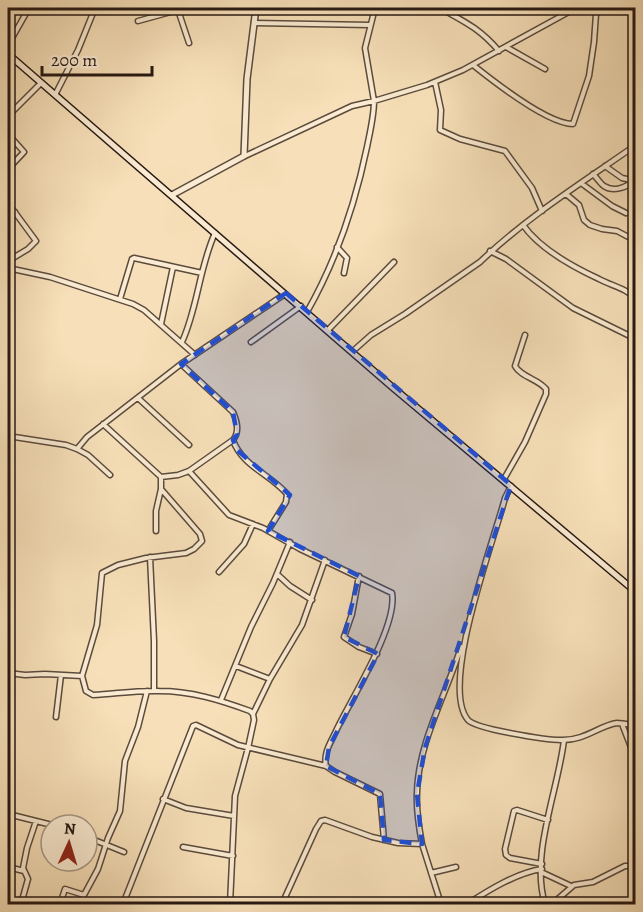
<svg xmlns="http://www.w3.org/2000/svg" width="643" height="912" font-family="Alegreya,serif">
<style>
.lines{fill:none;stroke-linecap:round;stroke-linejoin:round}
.minor-casing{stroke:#5b4b3d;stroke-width:7}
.tertiary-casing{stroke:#5b4b3d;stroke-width:8}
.secondary-casing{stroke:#271914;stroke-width:8}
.minor{stroke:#faebd2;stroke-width:4}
.tertiary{stroke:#faebd2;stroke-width:5}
.secondary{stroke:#faebd2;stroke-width:5}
.marked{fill:#1d4ed8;fill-opacity:0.2;stroke:#1d4ed8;stroke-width:4.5;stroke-dasharray:12 8;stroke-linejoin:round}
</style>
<rect width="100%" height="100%" fill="#f7e0b9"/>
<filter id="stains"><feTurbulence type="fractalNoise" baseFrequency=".00333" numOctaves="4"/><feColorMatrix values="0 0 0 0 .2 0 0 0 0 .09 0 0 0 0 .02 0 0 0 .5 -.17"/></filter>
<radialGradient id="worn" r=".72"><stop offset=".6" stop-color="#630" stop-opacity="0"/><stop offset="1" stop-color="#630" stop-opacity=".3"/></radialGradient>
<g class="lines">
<g class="minor-casing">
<path id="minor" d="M440,8c25,14 39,20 59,43
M178,10l11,33
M138,21l40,-11
M254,23l116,2
M8,45l21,-37
M506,47l39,22
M473,65c20,16 74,59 100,59l16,-48 5,-34 2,-28 -2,-6
M435,82l6,28 -1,20 20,9 45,12 27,37 10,23
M55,95l23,-45 17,-42
M8,116l33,-33
M8,134l16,18 -16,17
M630,149l6,6
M245,156l107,-50 22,-5 -9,-53 10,-40
M605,166l17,12 14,3
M593,174c4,4 7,9 11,12 9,6 22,2 29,-5
M581,183l31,23 14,7
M566,194l13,11 5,15 6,5 12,4 15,2 19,10
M8,203l28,38 -8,8 -20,12
M8,219l7,-7
M523,225c17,24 50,42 76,54 13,7 27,9 37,20
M337,247l10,11 -3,15
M490,251l16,8 67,49 63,31
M8,268l42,9 83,27 11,6 51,45
M120,299l12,-40 2,-1 68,15
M307,312c29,-51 48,-107 60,-165 3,-15 7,-31 7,-46l53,-16 36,-15 113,-62
M161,324l12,-57
M328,330l66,-68
M182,342c16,-35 17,-74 33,-109
M251,342l50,-36
M353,351l18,-16 34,-21 75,-52c47,-45 103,-80 156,-117
M138,398l51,47
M103,424l58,53v12l-5,22v20
M8,436l58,9 11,4 11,6 22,20
M233,440c9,26 37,34 54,54l-1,8 -18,29
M77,449l10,-12 94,-73 104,-70
M189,471l40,44 34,13 37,21 92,44c6,33 -41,106 -56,138 -5,11 -13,22 -10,35l9,6 45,22 4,46
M161,477l17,-2 11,-4 44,-31c7,-8 4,-19 0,-28l-52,-48
M504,479l21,-37 21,-48v-5c-8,-10 -25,-12 -31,-23l10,-31
M511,486l-6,12c-11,42 -66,188 -37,222 8,9 78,20 93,20 24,1 39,-15 56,-17 6,0 13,2 19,3
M161,489l39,45 2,7 -8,8 -8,4 -40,5 -28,7 -16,8 -5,52 -15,51 4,15 7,4c22,-1 44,-5 66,-4 32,0 61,9 91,20l3,3
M150,557l4,84v50
M219,572l25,-28 9,-20
M277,574l13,12 22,14
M359,576l-7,38 -8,23 15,10 18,7
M236,666l34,13
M8,673l17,2 20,-1 37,2
M221,700l30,-73 22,-44 17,-41
M56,717l5,-42
M622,724l14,36
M163,799l23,9 48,8
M8,814l44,11
M87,837l37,15
M422,844c-3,-16 -6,-34 -5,-51 1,-50 29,-98 44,-146
M183,847l50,9
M542,864l-32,-6 -4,-3 -1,-6 9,-38 3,-1 31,10
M8,867l16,4
M541,872l30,14
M431,873l25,-6
M21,904l7,-25 -5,-11 4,-20 9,-27
M60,904l5,-15 19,6 14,-26 10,-31 12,-27 5,-50 13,-34 9,-36
M123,904l70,-178 3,-1 42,20 88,21
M230,904l5,-108 13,-48 6,-28 -1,-6 17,-35 32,-54 23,-65
M282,904l34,-75 5,-8 4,-1 47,17 26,6 24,1 19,60
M467,904c22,-14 49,-31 75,-35
M545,904c-15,-49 13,-113 19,-164
M552,904l22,-19 19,-3 32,-16h11"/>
</g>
<g class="tertiary-casing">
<path id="tertiary" d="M172,195l72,-39 3,-77 9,-71"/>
</g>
<g class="secondary-casing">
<path id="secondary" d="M8,54l383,332 245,206"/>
</g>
<use href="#minor" class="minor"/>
<use href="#tertiary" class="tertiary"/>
<use href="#secondary" class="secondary"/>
</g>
<path class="marked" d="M286,293l225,192 -86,263 -8,46 5,50 -38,-4 -4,-46 -54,-28 3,-19 49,-93 -34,-17 15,-61 -91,-45 22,-36 -53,-45 -4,-10 4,-5 -4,-23 -52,-48z"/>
<rect width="643" height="912" fill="none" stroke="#f7e0b9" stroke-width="30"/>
<rect x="9" y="9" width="625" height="894" fill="none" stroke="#271914" stroke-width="3"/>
<rect x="15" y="15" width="613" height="882" fill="none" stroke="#271914" stroke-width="1.5"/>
<g transform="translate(69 843) rotate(4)"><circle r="28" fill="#faebd2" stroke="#a69786" stroke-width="1.5"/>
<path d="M0-4.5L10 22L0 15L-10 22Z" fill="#8f2418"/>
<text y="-9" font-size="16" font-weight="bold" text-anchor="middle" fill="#271914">N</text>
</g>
<path d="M42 66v9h110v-9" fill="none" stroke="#271914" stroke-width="3"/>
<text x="51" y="66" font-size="18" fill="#271914" stroke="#faebd2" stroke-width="4.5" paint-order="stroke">200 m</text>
<rect width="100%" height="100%" filter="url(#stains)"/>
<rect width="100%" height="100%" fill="url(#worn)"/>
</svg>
